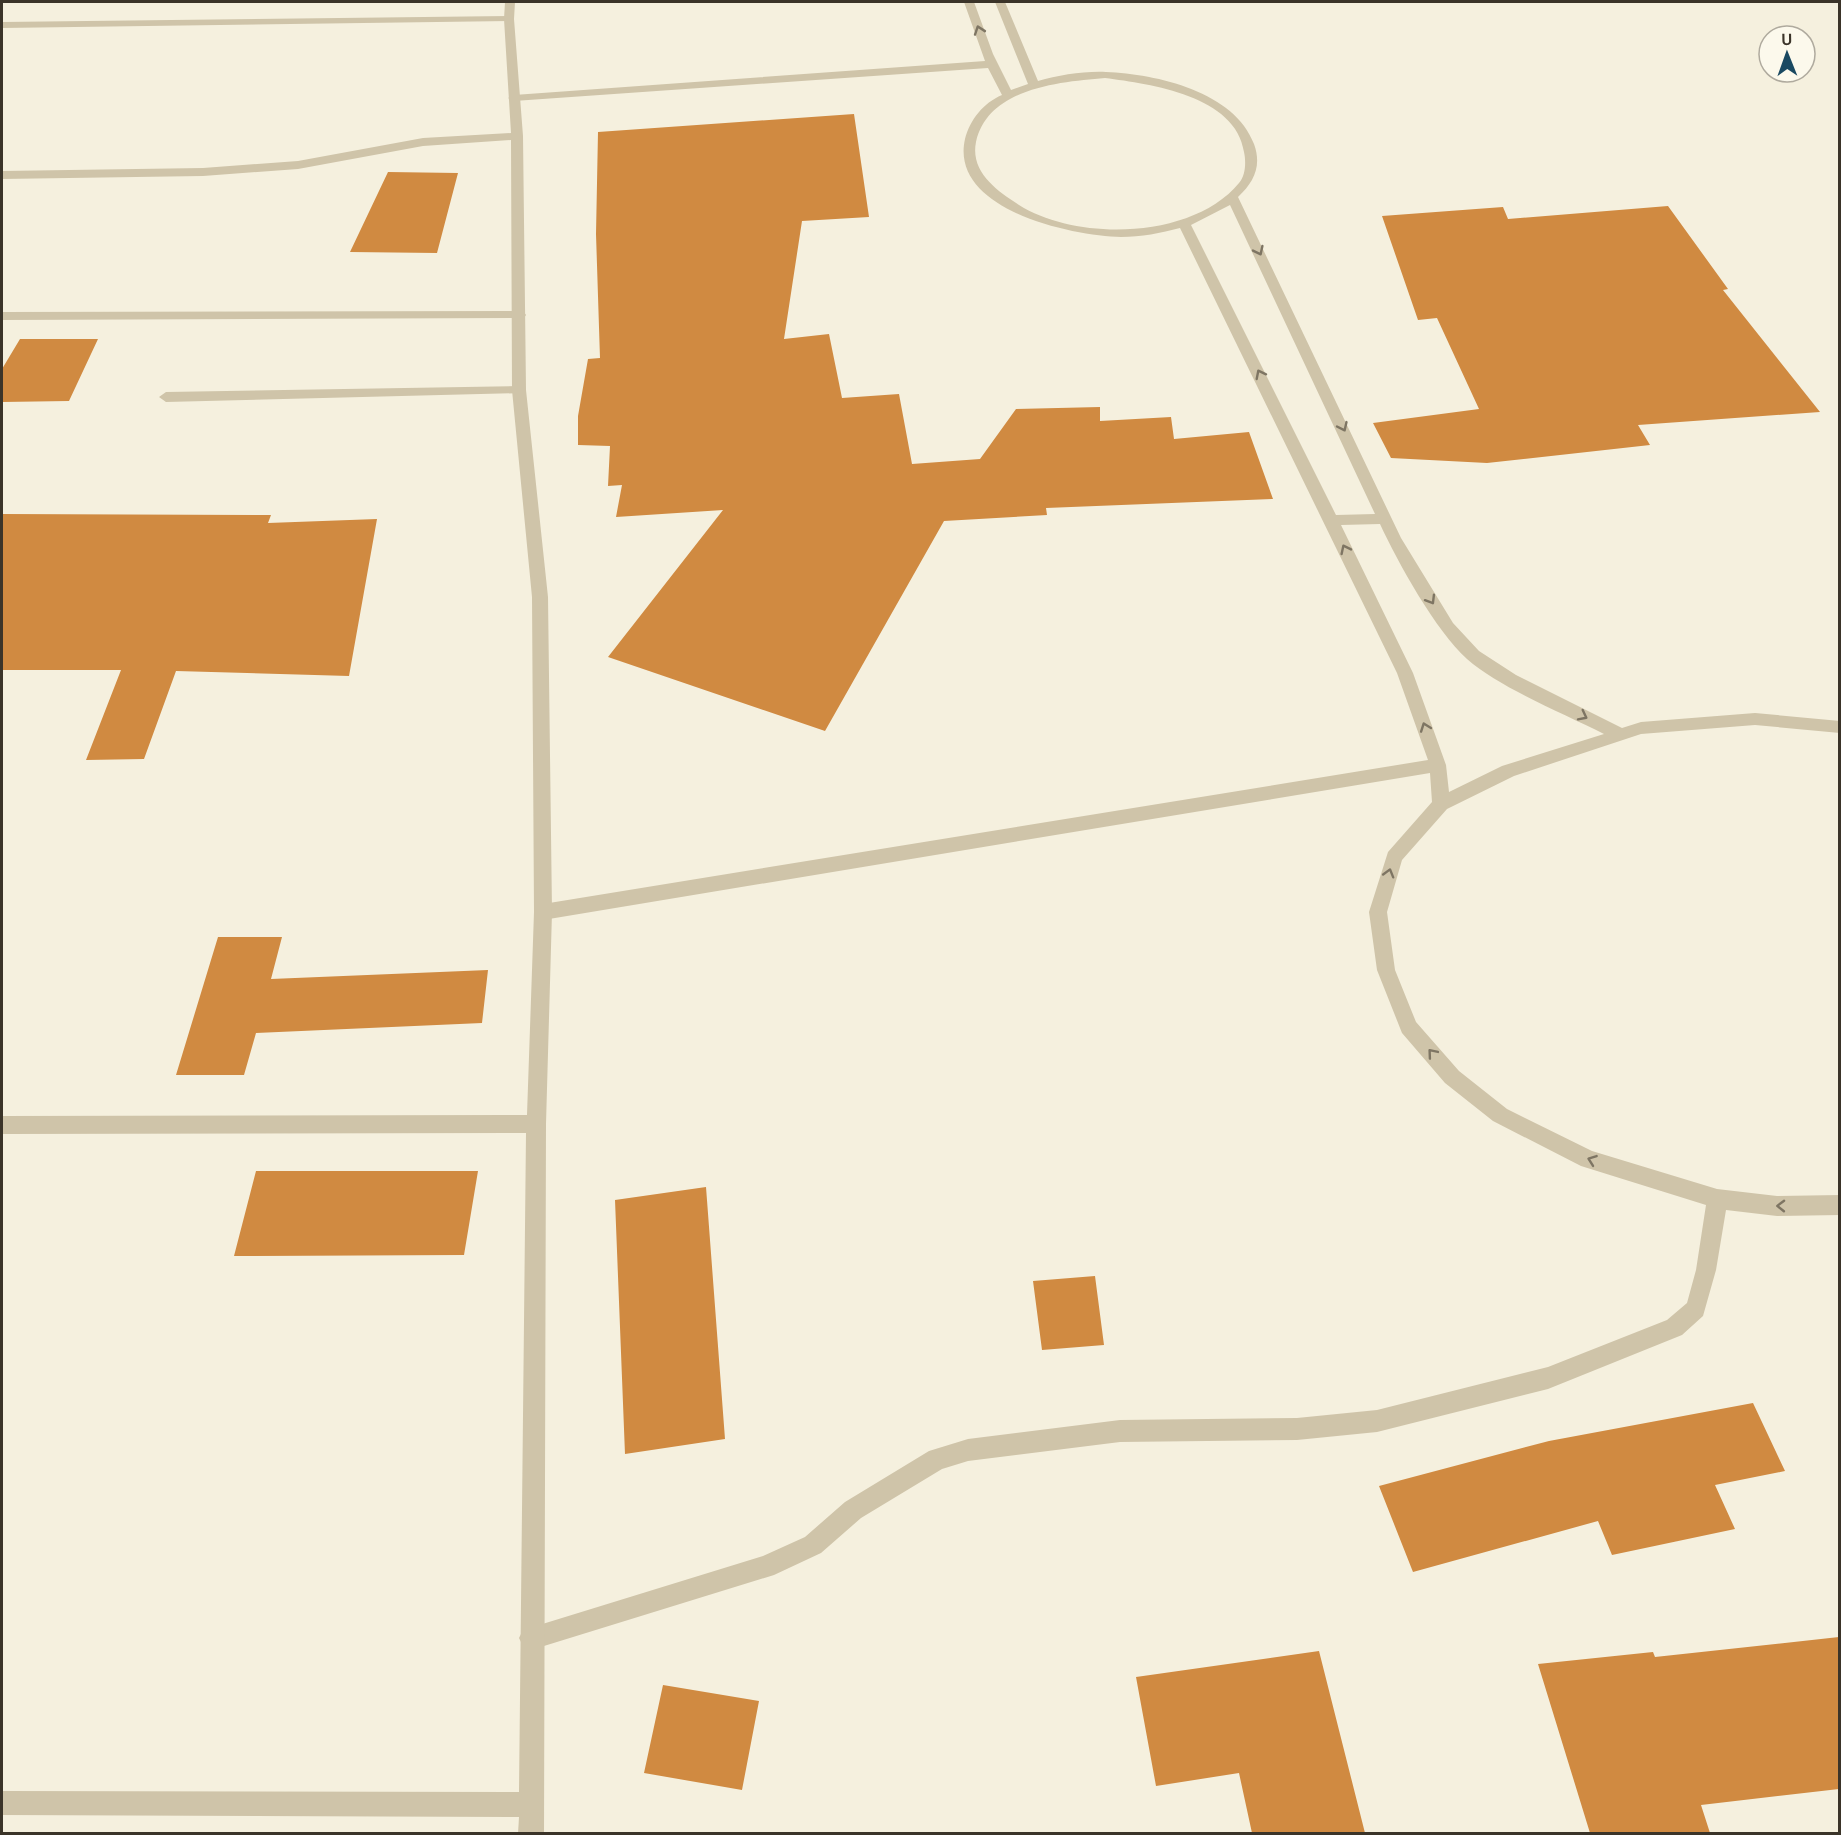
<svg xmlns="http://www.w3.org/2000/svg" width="1841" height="1835" font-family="'Space Grotesk',sans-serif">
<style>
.building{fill:#d08a41}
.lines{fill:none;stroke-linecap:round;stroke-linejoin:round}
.lane{fill:#cfc4a9;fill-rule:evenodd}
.street{fill:#cfc4a9;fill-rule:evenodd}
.oneway{stroke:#7e7563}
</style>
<rect width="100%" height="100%" fill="#f5f0de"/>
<path class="building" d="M854,114l15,103 -67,4 -18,118 45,-5 13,64 57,-4 13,70 68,-5 36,-50 84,-2v14l71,-4 3,22 75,-7 24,67 -227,9 1,7 -103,6 -119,210 -217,-74 115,-147 -107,7 6,-32 -14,1 2,-40 -32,-1v-29l10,-57 12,-1 -4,-124 2,-102z
M388,172l70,1 -21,80 -87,-1z
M1668,206l60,83 -5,1 97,122 -182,13 12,20 -163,18 -96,-5 -18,-35 106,-14 -42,-91 -19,2 -36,-104 121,-9 5,12z
M20,339h78l-29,62 -67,1v-33z
M2,514l269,1 -3,8 109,-4 -28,157 -173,-5 -32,88 -58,1 35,-90h-119z
M218,937h64l-11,42 217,-9 -6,53 -226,10 -12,42h-68z
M256,1171h222l-14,84 -230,1z
M706,1187l19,252 -100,15 -10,-254z
M1095,1276l9,69 -62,5 -9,-69z
M1753,1403l32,68 -70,14 20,44 -123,26 -14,-34 -185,51 -34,-86 170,-45z
M1839,1637v152l-138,16 9,28h-120l-52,-169 115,-12 2,5z
M1319,1651l46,182h-113l-13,-60 -83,13 -20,-109z
M663,1685l96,16 -17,89 -98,-17z"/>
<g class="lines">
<path class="lane" d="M964,2h10l19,52 18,36 17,-6 -33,-82h10l33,79c21,-6 46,-10 68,-9 51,2 129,20 148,72 8,22 0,38 -16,53l163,341 52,85 26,28 37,24 106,53 19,-6 114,-9 85,8v12l-85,-8 -114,9 -127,42 -67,33 -45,51 -15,52 8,58 21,52 43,49 48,38 85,42 125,38 60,7 63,-1v20l-63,1 -51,-6 -10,60 -13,46 -21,19 -134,54 -171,43 -80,8 -177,2 -152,19 -26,8 -81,49 -40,35 -47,22 -243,75 -8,-4 -4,-8 4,-8 240,-74 42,-19 40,-35 84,-51 39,-12 152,-19 177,-2 80,-8 171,-43 119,-47 20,-17 9,-33 10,-65 -125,-39 -88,-45 -48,-38 -43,-50 -25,-63 -8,-58 19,-60 44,-50 -2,-29 -887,147 -6,-3 -3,-5 3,-5 6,-3 885,-144 -31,-87 -217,-445c-19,5 -39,9 -59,9 -49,-1 -172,-27 -156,-98 5,-19 18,-36 37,-44l-14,-27 -474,33 -6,-3 6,-3 471,-34zM1105,78c46,6 131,18 139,74 2,9 2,23 -5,31 -46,56 -161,59 -220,22 -22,-14 -49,-33 -43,-63 12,-54 83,-60 129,-64zM1230,205l145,309 -39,1 -145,-290zM1380,524c18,39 56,107 87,135 33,29 96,54 137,75l-102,32 -53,26 -3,-27 -33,-92 -72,-148z
M509,16l5,3 -1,2 -511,7v-6z
M519,311l5,1 2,3 -2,3 -522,2v-8z
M519,386l5,1 2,3 -2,3 -358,9 -7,-5 7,-5z"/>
<path class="street" d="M505,2h10l-1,17 9,117 3,254 22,207 4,315 -6,212 -2,710h-26l1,-17 -517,-2v-24l517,1 7,-659 -524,1v-18l525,-1 7,-203 -2,-315 -20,-207 -1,-250 -88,6 -125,23 -95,7 -201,3v-8l201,-3 95,-7 125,-23 88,-5 -7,-114z"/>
</g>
<defs><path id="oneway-chevron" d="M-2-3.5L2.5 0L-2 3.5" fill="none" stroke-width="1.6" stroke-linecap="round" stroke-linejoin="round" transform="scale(1.5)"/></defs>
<g class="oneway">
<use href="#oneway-chevron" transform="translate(979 30) rotate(-109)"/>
<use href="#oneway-chevron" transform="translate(1259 251) rotate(64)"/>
<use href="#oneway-chevron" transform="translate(1260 374) rotate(-117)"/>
<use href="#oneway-chevron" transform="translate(1343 427) rotate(65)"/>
<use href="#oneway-chevron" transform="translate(1345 549) rotate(-116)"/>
<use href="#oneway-chevron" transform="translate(1431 600) rotate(59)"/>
<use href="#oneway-chevron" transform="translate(1583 716) rotate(27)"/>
<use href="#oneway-chevron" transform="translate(1425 727) rotate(-110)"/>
<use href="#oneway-chevron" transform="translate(1389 873) rotate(-74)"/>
<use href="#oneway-chevron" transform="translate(1432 1053) rotate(-130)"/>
<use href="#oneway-chevron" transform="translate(1592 1160) rotate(-160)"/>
<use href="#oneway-chevron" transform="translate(1781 1206) rotate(-179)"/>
</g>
<rect width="1841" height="1835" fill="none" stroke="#3b3429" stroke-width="6"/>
<g transform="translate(1787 54) rotate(359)"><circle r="28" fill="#fcf9ec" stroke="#afaa9e" stroke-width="1.5"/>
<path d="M0-4.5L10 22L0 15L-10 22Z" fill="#1a4961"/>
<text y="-9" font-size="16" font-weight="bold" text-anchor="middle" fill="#3b3429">U</text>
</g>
</svg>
